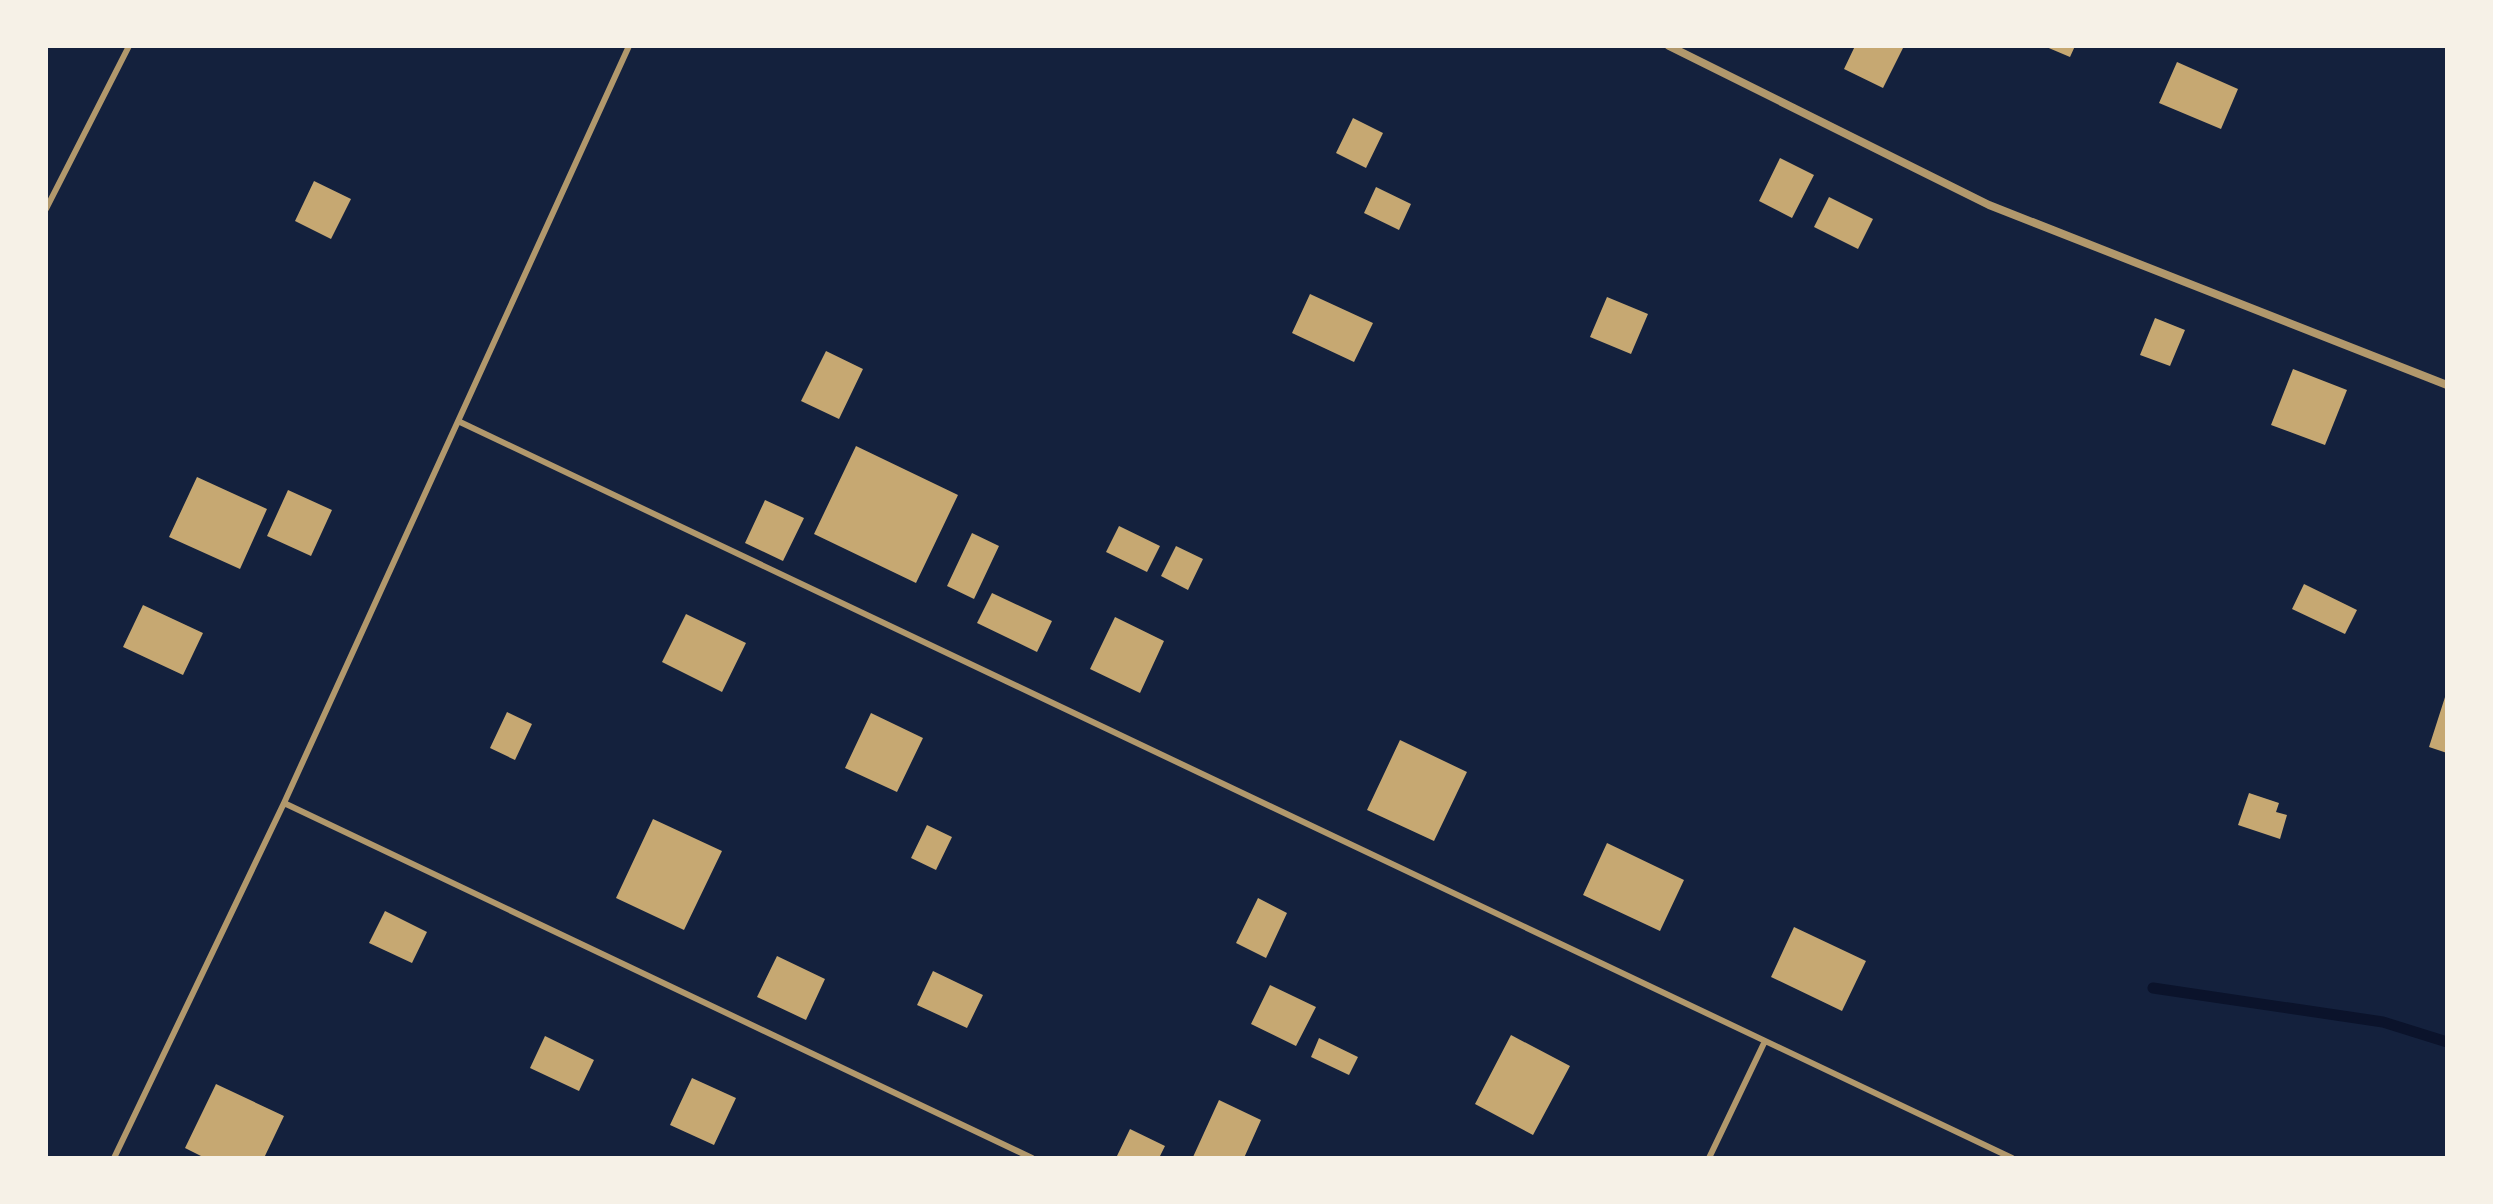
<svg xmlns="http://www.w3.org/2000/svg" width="2493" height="1204" font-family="'Source Sans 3',sans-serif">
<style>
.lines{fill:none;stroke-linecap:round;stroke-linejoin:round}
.stream{stroke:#0b132b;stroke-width:11}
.building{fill:#c6a872}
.service{stroke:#b1986c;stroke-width:6}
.minor{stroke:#b1986c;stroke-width:8}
</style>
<rect width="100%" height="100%" fill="#14213d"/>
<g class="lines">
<path class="stream" d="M2153,988l230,34 64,20"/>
</g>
<path class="building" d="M1855,46h49l-21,42 -39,-19z
M2044,46h31l-5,11z
M2177,62l61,27 -17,40 -62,-26z
M1353,118l30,15 -17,35 -30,-15z
M1780,158l34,17 -22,43 -33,-17z
M314,181l37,18 -20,40 -36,-18z
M1376,187l35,17 -12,26 -35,-17z
M1829,197l44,22 -15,30 -44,-22z
M1310,294l63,29 -19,39 -62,-29z
M1607,297l41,17 -17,40 -41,-17z
M2155,318l30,12 -15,36 -30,-11z
M826,351l37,18 -24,50 -38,-18z
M2293,369l54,21 -22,55 -54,-20z
M856,446l102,49 -42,88 -102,-49z
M197,477l70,32 -27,60 -71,-32z
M288,490l44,20 -21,46 -44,-20z
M765,500l39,18 -21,43 -38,-18z
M1119,526l41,20 -13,26 -41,-20z
M972,533l27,13 -25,53 -27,-13z
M1176,546l27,13 -15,31 -27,-14z
M2304,584l53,26 -12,24 -53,-25z
M992,593l60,28 -15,31 -60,-29z
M143,605l60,28 -20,42 -60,-28z
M686,614l60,29 -24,49 -60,-30z
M1115,617l49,24 -24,52 -50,-24z
M2446,694h1v59l-18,-6z
M507,712l25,12 -17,36 -25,-12z
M871,713l52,25 -26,54 -52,-24z
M1400,740l67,32 -33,69 -67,-31z
M2249,793l30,10 -3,9 11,3 -7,24 -42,-14z
M653,819l69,32 -38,79 -68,-32z
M927,825l25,12 -16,33 -25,-12z
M1607,843l77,37 -24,51 -77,-36z
M1258,898l29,15 -21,45 -30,-15z
M385,911l42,21 -15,31 -43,-20z
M1794,927l72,34 -24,50 -71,-34z
M777,956l48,23 -19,41 -49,-23z
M933,971l50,24 -16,33 -50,-23z
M1270,985l46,22 -20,39 -45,-22z
M1511,1035l59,31 -37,69 -58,-31z
M545,1036l49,24 -15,31 -49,-23z
M1319,1038l39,19 -9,18 -38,-18z
M692,1078l44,20 -22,47 -44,-20z
M216,1084l68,32 -20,42h-59l-20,-10z
M1219,1100l42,20 -17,38 -51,-1z
M1130,1129l35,17 -6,12h-43z"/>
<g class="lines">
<path class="service" d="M46,209l83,-163
M460,422l1552,736
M284,803l748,355
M114,1158l170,-355 345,-757
M1709,1158l56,-117"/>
<path class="minor" d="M1669,46l320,159 458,180"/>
</g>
<rect width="2493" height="1204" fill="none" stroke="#f6f1e7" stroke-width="96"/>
</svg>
